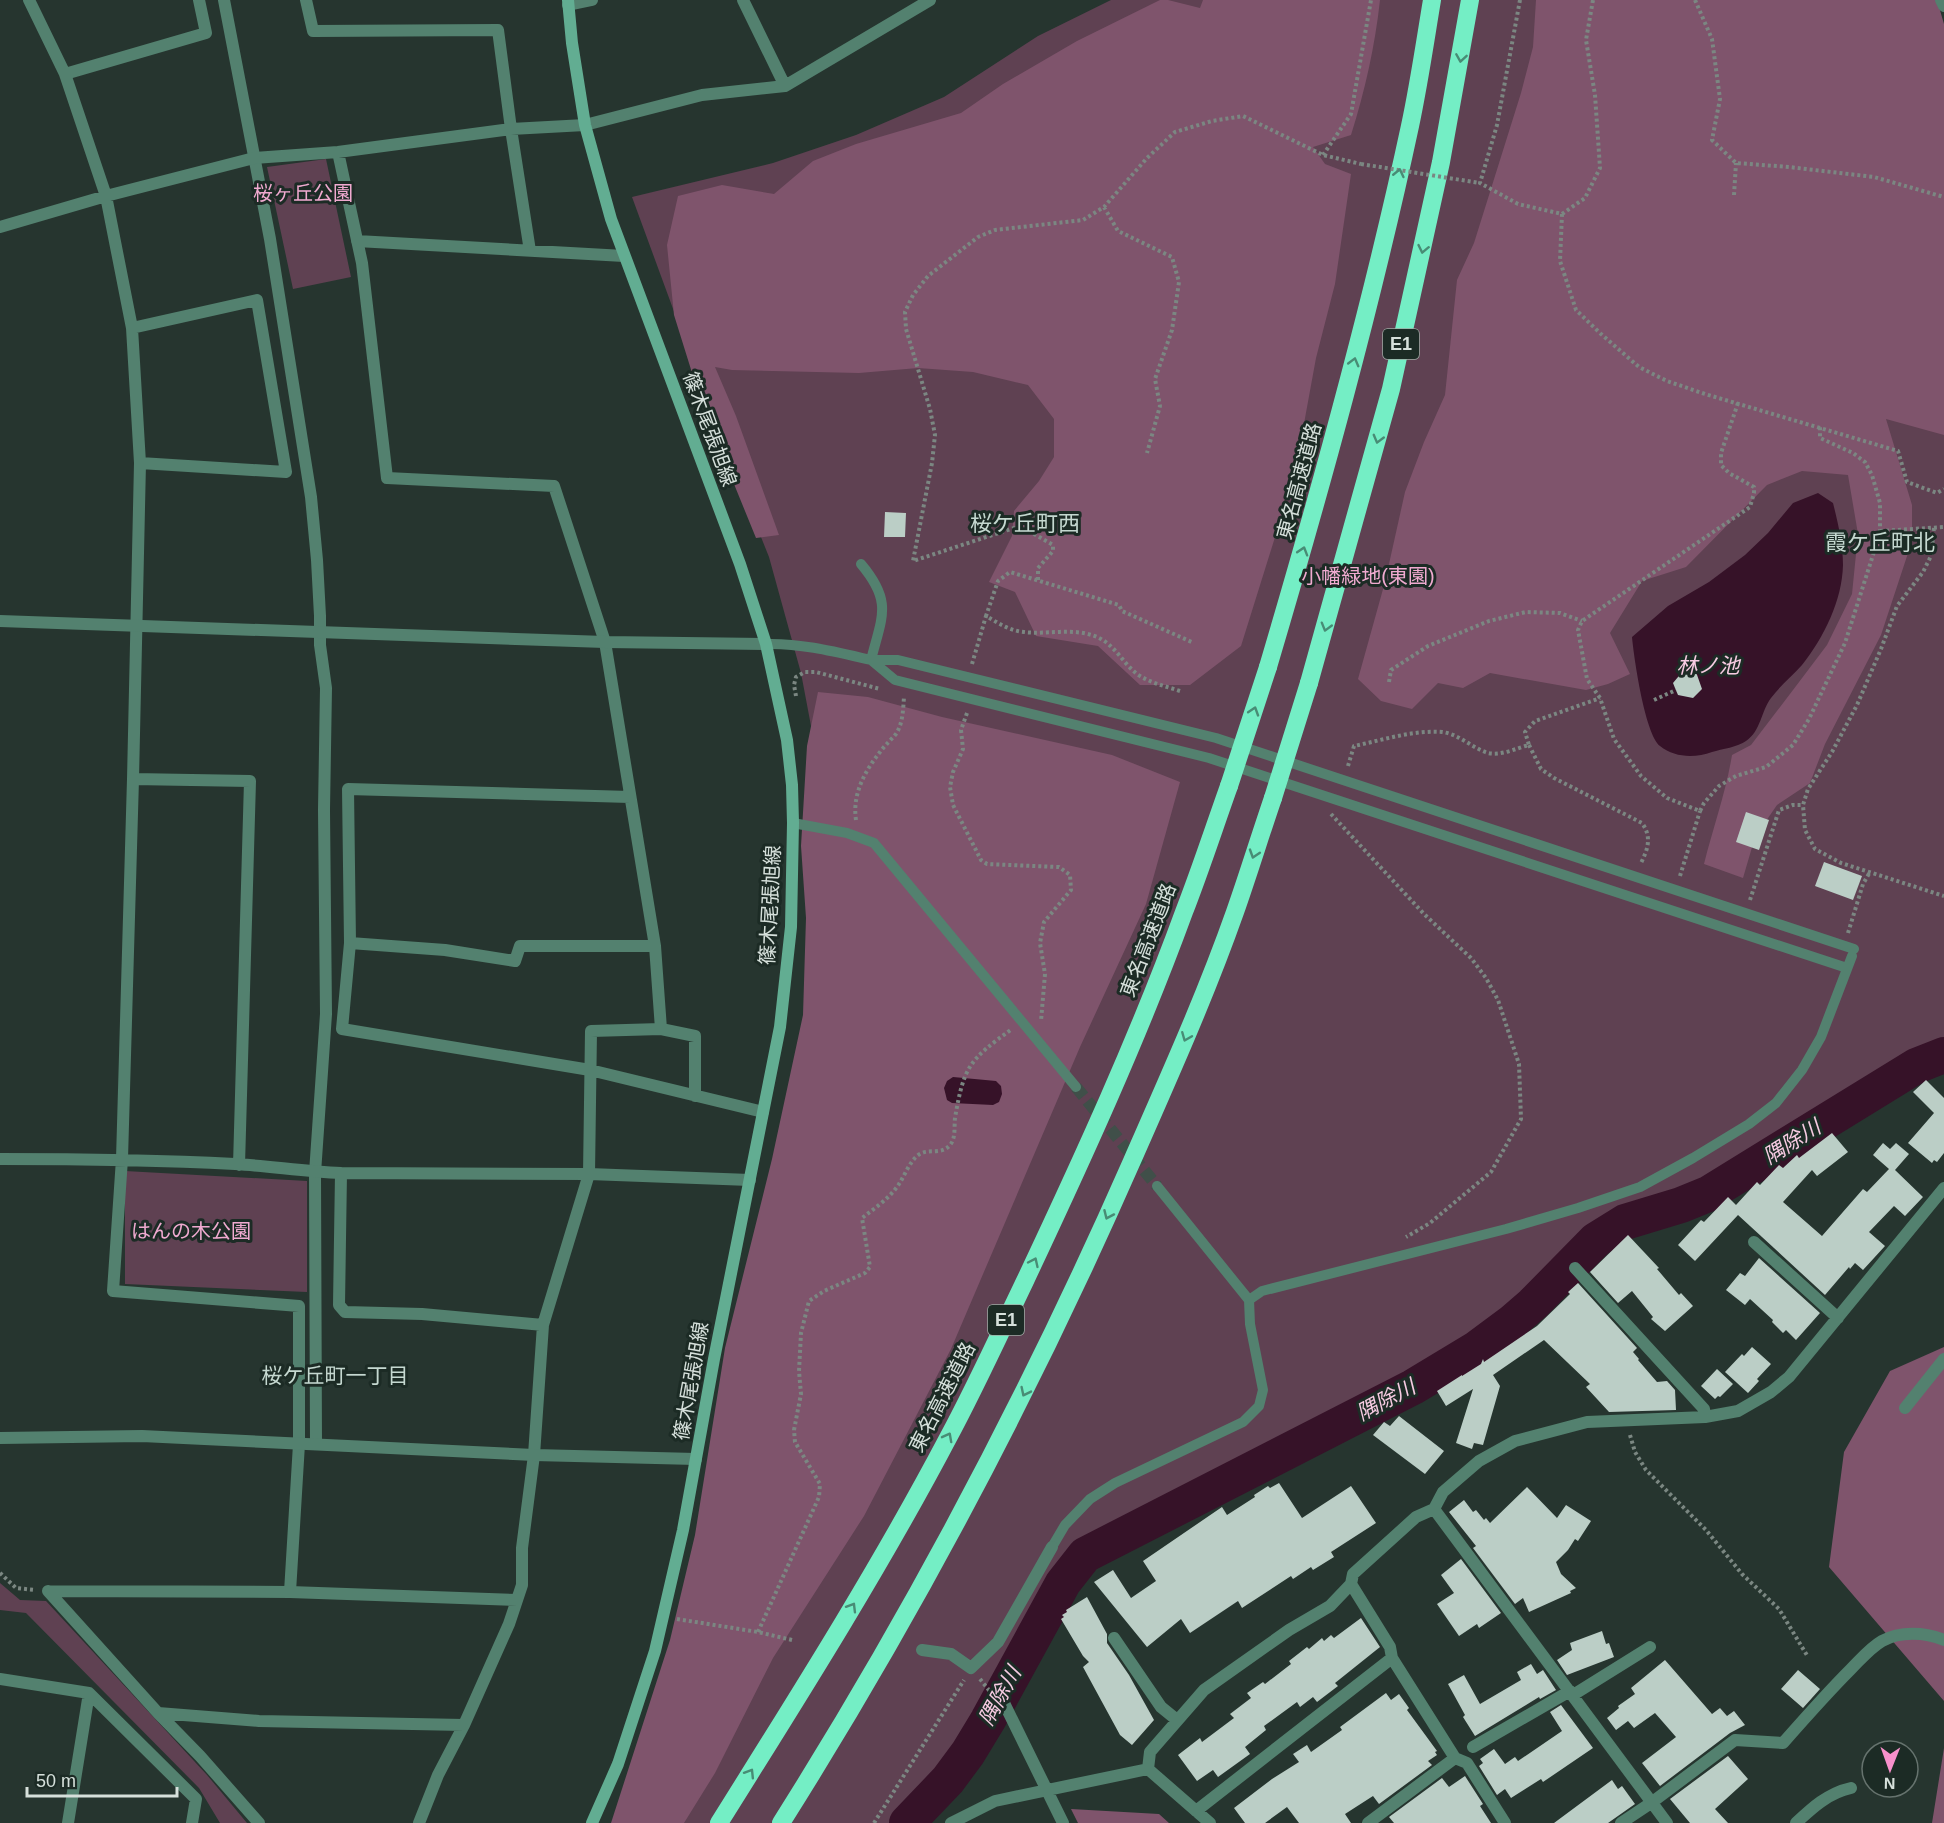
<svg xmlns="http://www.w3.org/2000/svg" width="1944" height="1823" font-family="Arial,'Noto Sans JP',sans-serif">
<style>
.green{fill:#5f4152}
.forest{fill:#7f546c}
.water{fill:#361228}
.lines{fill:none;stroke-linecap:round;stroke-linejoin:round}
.river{stroke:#361228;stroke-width:36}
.building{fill:#bbcec6}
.minor-tunnel{stroke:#404f49;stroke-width:12;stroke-dasharray:12 6;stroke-linecap:butt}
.path{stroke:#7b8782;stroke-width:4;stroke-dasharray:3 3;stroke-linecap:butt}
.service{stroke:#53816f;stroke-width:10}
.pedestrian{stroke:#53816f;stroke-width:12}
.minor{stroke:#53816f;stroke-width:12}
.tertiary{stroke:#53816f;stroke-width:12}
.secondary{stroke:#62ad92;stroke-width:12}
.motorway{stroke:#74eec5;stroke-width:18}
.path-bridge{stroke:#7b8782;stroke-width:4;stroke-dasharray:3 3;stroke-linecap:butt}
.motorway-bridge{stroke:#74eec5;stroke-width:18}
.oneway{stroke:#488c75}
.labels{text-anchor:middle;stroke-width:6;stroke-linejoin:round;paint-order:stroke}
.shield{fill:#1c2b25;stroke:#9eaaa4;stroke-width:1.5}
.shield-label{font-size:18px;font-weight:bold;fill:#d6e0db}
.park-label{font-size:20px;fill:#f0aad0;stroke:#1c2b25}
.street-label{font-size:20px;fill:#d6e0db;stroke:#1c2b25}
.water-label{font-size:21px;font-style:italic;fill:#f7cbe2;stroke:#1c2b25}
.neighbourhood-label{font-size:21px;fill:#c5d8d0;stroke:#1c2b25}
.quarter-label{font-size:22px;fill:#c5d8d0;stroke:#1c2b25}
</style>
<rect width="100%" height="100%" fill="#26352f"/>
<path class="green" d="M1111,0h821l12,28v1027l-17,5 -231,134 -119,40 -9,36 -21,34 -65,49 -96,55 -325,164 -75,133 -45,72 -40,46h-281l32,-94 156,-695 7,-287 -14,-74 -32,-116 -64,-161 -73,-199 141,-34 83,-28 88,-38 94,-61z
M326,159l25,118 -58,12 -26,-122z
M125,1171l182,10v111l-182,-8z
M0,1583l20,17 26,1 161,174 40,48h-27l-21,-35 -173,-175 -26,-3z"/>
<path class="forest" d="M1160,0h8l32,8 3,-8h177c-5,46 -15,91 -29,135l-38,12 12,17 26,10 -16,110 -19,74 -13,71 -27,105 -35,112 -51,39h-50l-42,-39 -62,-10 -21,-44 -26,-10 23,-46 2,-25 25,-30 15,-24v-38l-26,-34 -55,-13 -55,-4 -59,5 -127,-3 -17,-3 21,49 43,119 -23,3 -53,-130 -29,-93 -7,-70 11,-49 44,-11 52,9 39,-33 43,-17 105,-31 42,-29 74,-43z
M1536,0h401l7,24v411l-58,-16 26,86v36l-31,94 -56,109 -15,39 -33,22 -22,32 -12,41 -39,-14c9,-36 22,-72 28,-109l19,-10 42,-55 34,-45 25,-51 6,-60 -10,-59 -46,-4 -35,14 -81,82 -44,14 -32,52 20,41 -22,10 -22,6 -96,-17 -27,15 -25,-5 -26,26 -31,-8 -23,-22 27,-97 20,-90 19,-50 21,-47 12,-115 17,-37 47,-150 12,-46z
M818,692l50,5 74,20 170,38 68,27 -34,122 -66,143 -129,302 -87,167 -91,142 -58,115 -31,50h-73l59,-183 25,-105 30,-187 47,-189 31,-144 3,-97 -5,-72 6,-100z
M1944,1347v354l-115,-134 15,-115 46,-81z
M1944,1748v75h-12z
M1071,1809l88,5 10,9h-91z"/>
<path class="water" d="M1818,493l15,10c5,20 10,41 10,62 -1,36 -19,72 -41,100 -10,11 -22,21 -31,33 -10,13 -10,33 -25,43 -8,6 -24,8 -34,11 -17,6 -37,6 -52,-6 -15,-12 -26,-88 -28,-109l36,-31 41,-24 36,-27 23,-22 25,-30z
M953,1077l43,4 5,5 1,8 -3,8 -6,3 -41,-2 -5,-3 -3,-12 3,-7z"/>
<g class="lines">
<path class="river" d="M907,1823l41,-43 20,-27 20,-33 75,-137 22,-28 328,-168 63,-38 35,-26 22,-19 63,-64 29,-18 56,-17 27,-11 208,-128 28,-11"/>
</g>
<path class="building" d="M885,512l21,1 -1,24h-21z
M1683,671l13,1 6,17 -9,9 -15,-3 -3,-7 -2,-5z
M1746,812l23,8 -10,30 -23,-8z
M1824,862l38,14 -9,24 -38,-14z
M1926,1080l18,18v55l-7,9 -3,-2 -2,3 -24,-20 26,-30 -21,-21z
M1832,1133l16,19 -31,24 -5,-6 -29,32 39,34 41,-47 4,3 22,-23 -16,-14 10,-12 7,6 6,-6 13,11 -14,16 28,27 -18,19 -11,-10 -25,26 16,14 -22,24 -8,-7 -5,6 -1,-2 -24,28 -87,-80 -43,46 -17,-16 23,-25 3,2 24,-25 8,8 21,-23 3,3 19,-20 4,3 14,-13 2,3z
M1628,1235l31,33 -2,1 22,26 2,-2 12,13 -28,25 -14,-12 2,-2 -21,-26 -14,12 -28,-31z
M1759,1258l61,55 -24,27 -10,-10 -3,3 -11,-11 1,-2 -23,-21 -5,6 -19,-15 14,-17 5,3z
M1578,1283l59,65 -4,4 6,7 -1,1 19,22 10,-1 8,9 1,20 -67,2 -23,-25 4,-3 -46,-44 -51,35 7,11 -17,59 -9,-2 -2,6 -16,-6 17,-54 -27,17 -9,-15 25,-16v1l19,-12 2,-5 1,3 53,-36 33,-32 -2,-2z
M1752,1347l19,17 -14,15 2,2 -11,12 -23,-21 17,-18 2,2z
M1717,1369l16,15 -13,13 -2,-1 -3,3 -14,-13z
M1399,1416l45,35 -19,23 -52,-39 11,-13 6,4z
M1279,1483l23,35 49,-32 25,37 -45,29 3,5 -21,13 -2,-3 -18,12 -2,-3 -49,32 -4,-7 -48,32 -9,-14 -34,28 -53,-65 19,-12 18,28 25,-17 -13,-20 79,-54 5,8 28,-18 -1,-2 14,-9 2,2z
M1527,1487l30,31 9,-13 25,16 -13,20 -3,-2 -7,11 -12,12 5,12 15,14 -6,3 1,2 -42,19 -6,-14 -8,6 -42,-56 3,-2 -27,-34 15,-12 9,12 3,-2 8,10 2,-2 4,5z
M1461,1559l40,54 -22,15 -2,-4 -18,12 -22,-32 17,-11 -13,-18z
M1087,1597l20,37v9l22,32 25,45 -22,25 -12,-10 -37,-68 6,-5 -6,-6 -22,-37 3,-2 -2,-2 5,-3 -1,-2z
M1361,1618l19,29 -45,36 3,3 -21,16 -4,-5 -13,10 -3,-5 -33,24 2,4 -21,17 5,7 -32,23 -5,-7 -16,11 -19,-26 22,-17 2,4 32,-24 -4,-4 21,-16 -4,-5 16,-11 2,2 26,-20 -2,-3 18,-14 2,2 13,-11 2,3 7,-6 3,3z
M1602,1631l4,13 3,-1 5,14 -47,18 -10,-15 15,-10 -2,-7z
M1665,1660l47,54 8,-6 7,8 7,-5 11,14 -15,8 -70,53 -18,-23 34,-26 -21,-24 -21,15 -6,-7 -12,9 -9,-12 12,-10 -1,-2 17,-12 -4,-6z
M1531,1664l6,10 6,-4 13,20 -16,9 -1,-2 -64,39 -12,-19 2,-2 -17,-31 16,-9 16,29 41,-24 -4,-8z
M1798,1670l22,19 -17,19 -22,-19z
M1386,1693l5,7 8,-6 10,14 -2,2 30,41 -2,1 2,3 -9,6 4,4 -53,39 -6,-8 -28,18 6,9h-52l-12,-16 -22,16h-20l-11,-15 38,-29 27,-17 -6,-8 14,-9 4,7 31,-22 -2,-3z
M1561,1705l32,43 -50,34 -2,-3 -30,19 -6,-9 -8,6 -18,-29 4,-3 -3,-4 14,-10 11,15 10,-7 3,4 44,-30 -12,-19z
M1728,1756l20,23 -33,30 13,14h-38l-20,-24z
M1465,1776l18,28 -3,2 11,17h-97l-5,-6 53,-39 7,9z
M1612,1780l6,9 4,-3 13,18 -27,19h-54z"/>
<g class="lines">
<path class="minor-tunnel" d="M1076,1087l81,99"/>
<path class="path" d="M1520,0l-23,125 -17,58 38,21 44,10 -2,47 16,49 25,24 38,33 28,14 38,13 193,57 9,31 30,11 7,-4
M1695,0l17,39 8,60 -8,41 24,23 53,4 85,10 70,20
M1323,155l28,-41 20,-114
M1734,195l2,-32
M1104,207l14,24 54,26 7,25 -7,48 -17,49 5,27 -13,47
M1562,214l23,-16 15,-30 -5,-73 -9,-55 7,-40
M1738,403l-17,50v12l8,8 25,14v6l-4,14 -168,114 -4,9 9,49 13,19 14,41 27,37 26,22 33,13 4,-8 15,-17 17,-10 30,-9 27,-22 16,-26 36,-76 28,-88 7,-24v-28l-8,-28 -7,-13 -12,-9 -33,-15v-11
M1934,528l-3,28 -8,16 -26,34 -16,43 -24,56 -25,47 -24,37 -5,16 2,25 10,19 26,14 103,33
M1880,531l64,-4
M1038,580v-12l15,-17v-6l-33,-19 -107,35 19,-98 3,-28 -5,-26 -24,-80 -1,-17 8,-17 15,-19 50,-39 17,-7 88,-10 21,-13 43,-49 28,-26 37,-11 31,-5 80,39 38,9
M972,664l14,-48
M1389,682l2,-12 37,-24 61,-25 37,-9 34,1 22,8
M1180,691c-15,-5 -30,-8 -43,-17 -14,-11 -23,-30 -40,-37 -23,-10 -50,-2 -73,-5 -14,-1 -26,-9 -38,-16l12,-35 12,-9 109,33 3,6 72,32
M796,696l-2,-11 2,-8 9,-5h11l64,17
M1654,700l22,-10
M967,713l-6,17 2,19 -10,23 -3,15 3,18 28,55 6,4 72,3 11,8 1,15 -27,32 -4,21 5,31 -4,47
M1529,745l12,24 13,9 88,45c10,14 6,26 -1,40
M1348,766l6,-20c29,-6 58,-16 88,-14 17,2 30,16 46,21 13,3 29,-5 41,-8l-4,-13 10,-11 65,-23
M1331,814l93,100 47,44 15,20 12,22 21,64 2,55 -30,53 -61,51 -24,14
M856,820c-4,-26 9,-49 24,-68 5,-7 11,-12 16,-18 7,-11 7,-24 8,-37
M1680,876l20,-65
M1750,900l29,-90 14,-5h10
M1848,933l15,-49 7,-12
M1630,1435l5,17 11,18 60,60 36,44 37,35 29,48
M0,1573l16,15 19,2
M677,1619l81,13 34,8
M758,1632l61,-135 1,-13 -25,-42 -1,-12 7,-36 -2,-23 2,-38 8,-32 15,-10 41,-18 5,-6 -8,-49c13,-10 28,-20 37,-34 6,-9 10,-21 18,-28 10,-9 24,0 33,-11 6,-7 4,-18 5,-27 9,-52 14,-58 57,-89
M980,1679l12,15
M874,1823l90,-143"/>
<path class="service" d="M766,644c35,-1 70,8 105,16 11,-44 22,-58 -10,-96
M871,660h27l318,78 638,211
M871,660l24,20 314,78 638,210
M793,823l54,10 27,10 202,244
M1249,1300l13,-9 244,-62 72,-21 62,-21 53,-29 56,-34 27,-21 26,-33 19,-33 31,-81
M1052,1547l13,-22 25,-26 25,-16 128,-61 16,-16 4,-16 -13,-66 -1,-24 -92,-114"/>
<path class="pedestrian" d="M224,0l46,239 41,258 6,63 3,56v29l6,43 -2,122 2,204 -11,159 1,271"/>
<path class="minor" d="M29,0l36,74 41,122 26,132 8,135 -7,316 -11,380 -9,132 186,15v138l-9,148
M306,0l7,31 185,-1 13,99 19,122
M743,0l42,86
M1941,0l3,6
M568,5l24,-5
M65,74l141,-41 -7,-33
M338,152l24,111 25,215 167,8 51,156 50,304 6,83
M0,227l106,-31 148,-38 84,-6 173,-23 74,-4 117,-30 83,-9 145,-86
M357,241l267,15
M132,328l125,-28 29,172 -146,-9
M133,779l117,2 -11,384
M630,797l-282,-8 2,154 -8,86 248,41 173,42
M350,943l95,7 70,11 5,-15h135
M0,1159c79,0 157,1 235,5 36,2 71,8 106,9l-2,132 6,7 77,2 121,11 -9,130 -12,93v37l-13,39 -45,101 -26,50 -19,48
M341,1173l248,1 161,6
M1754,1242l84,76
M1575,1268l129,141 1,8
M543,1325l46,-151 2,-143 70,-2 34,7v60
M1905,1408l39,-49
M1434,1509l233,314
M1351,1584l39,63 2,11
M48,1591l242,1 227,8
M48,1591l110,122 42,43 59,67
M1114,1638l47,69 16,13
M922,1650l29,4 20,14 27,-26 54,-95
M0,1679l89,14
M1573,1695l77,-48
M1004,1703l59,120
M158,1713l101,8 205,4
M1473,1747l97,-56
M1455,1758l12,5 38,60
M1148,1769l2,-17 54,-62 85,-60 41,-24 21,-22 2,-10 63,-57 18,-8 9,-17 36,-31 36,-20 72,-19 118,-5 33,-6 33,-19 18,-15 155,-189
M1148,1769l62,54
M1196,1811l196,-153 63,100 -87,65
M68,1823l21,-130 107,106 -4,24
M951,1823l44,-22 153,-32
M1621,1823l30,-20 84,-63 48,3c22,-25 44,-50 68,-74 10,-10 19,-21 31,-28 18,-10 43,-9 62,-1
M1796,1823c16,-15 32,-30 55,-35"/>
<path class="tertiary" d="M0,621l605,21 161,2
M0,1438l142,-2 392,19 162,4"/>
<path class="secondary" d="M568,0l4,43 13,82 26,94 129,345 26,80 21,96 5,45 1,38 -2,104 -11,100 -66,332 -31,171 -28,121 -37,113 -26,59"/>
<path class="motorway" d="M1268,667c53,-179 103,-359 142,-541 9,-42 15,-84 22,-126
M1309,683l82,-294 50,-227 29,-162
M719,1823c79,-126 160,-254 229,-385 28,-52 52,-105 77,-157 57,-121 113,-243 159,-369 16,-41 30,-84 45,-126
M781,1823c134,-212 250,-432 351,-662 36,-82 73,-164 103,-249 13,-37 25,-76 38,-114"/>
<path class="path-bridge" d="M1361,164l119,19"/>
<path class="motorway-bridge" d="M1229,786l39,-119
M1273,798l36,-115"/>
</g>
<defs><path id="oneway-chevron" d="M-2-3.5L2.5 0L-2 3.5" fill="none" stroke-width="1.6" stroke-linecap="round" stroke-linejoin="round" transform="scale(1.5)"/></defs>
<g class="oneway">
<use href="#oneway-chevron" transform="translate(1461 58) rotate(99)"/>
<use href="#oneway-chevron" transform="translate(1399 173) rotate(-77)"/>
<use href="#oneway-chevron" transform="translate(1423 249) rotate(102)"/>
<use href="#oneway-chevron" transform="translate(1354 362) rotate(-75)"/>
<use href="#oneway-chevron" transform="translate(1378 439) rotate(105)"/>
<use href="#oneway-chevron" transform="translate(1303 551) rotate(-73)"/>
<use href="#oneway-chevron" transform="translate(1326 627) rotate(106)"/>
<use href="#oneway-chevron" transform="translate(1254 711) rotate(-72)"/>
<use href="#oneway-chevron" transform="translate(1254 854) rotate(108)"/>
<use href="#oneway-chevron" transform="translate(1186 1037) rotate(112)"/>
<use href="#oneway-chevron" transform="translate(1108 1215) rotate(114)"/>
<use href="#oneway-chevron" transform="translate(1034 1262) rotate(-65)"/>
<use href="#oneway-chevron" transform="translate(1025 1392) rotate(116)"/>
<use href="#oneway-chevron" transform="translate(948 1437) rotate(-62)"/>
<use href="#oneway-chevron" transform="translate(852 1607) rotate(-59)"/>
<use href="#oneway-chevron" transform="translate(750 1773) rotate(-58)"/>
</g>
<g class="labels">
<g class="shield">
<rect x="1383" y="329" width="36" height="30" rx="4.5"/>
<rect x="988" y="1305" width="36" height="30" rx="4.5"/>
</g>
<g class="shield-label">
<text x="1401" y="350">E1</text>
<text x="1006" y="1326">E1</text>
</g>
<g class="park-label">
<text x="303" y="200">桜ヶ丘公園</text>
<text x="1368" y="583">小幡緑地(東園)</text>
<text x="191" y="1238">はんの木公園</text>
</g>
<g class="street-label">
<text transform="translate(710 429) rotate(70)" y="7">篠木尾張旭線</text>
<text transform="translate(1299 481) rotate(-75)" y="7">東名高速道路</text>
<text transform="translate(770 905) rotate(-87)" y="7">篠木尾張旭線</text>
<text transform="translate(1148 940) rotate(-69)" y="7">東名高速道路</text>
<text transform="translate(691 1381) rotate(-80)" y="7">篠木尾張旭線</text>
<text transform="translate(942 1397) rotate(-63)" y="7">東名高速道路</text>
</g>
<g class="water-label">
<text x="1708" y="673">林ノ池</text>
<text transform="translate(1792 1142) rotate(-32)" y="7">隅除川</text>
<text transform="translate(1386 1400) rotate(-28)" y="7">隅除川</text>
<text transform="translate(1000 1696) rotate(-61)" y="7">隅除川</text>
</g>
<g class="neighbourhood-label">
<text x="335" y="1383">桜ケ丘町一丁目</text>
</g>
<g class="quarter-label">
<text x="1025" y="531">桜ケ丘町西</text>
<text x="1880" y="550">霞ケ丘町北</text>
</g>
</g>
<g transform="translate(1890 1769) rotate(181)"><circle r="28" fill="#1c2b25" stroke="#66736e" stroke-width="1.5"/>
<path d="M0-4.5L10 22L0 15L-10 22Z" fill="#f890cc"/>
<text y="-9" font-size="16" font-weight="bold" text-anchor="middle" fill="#d6e0db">N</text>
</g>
<path d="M27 1787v9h150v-9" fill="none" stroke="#d6e0db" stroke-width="3"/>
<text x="36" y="1787" font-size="18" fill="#d6e0db" stroke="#1c2b25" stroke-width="4.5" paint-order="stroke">50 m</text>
</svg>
